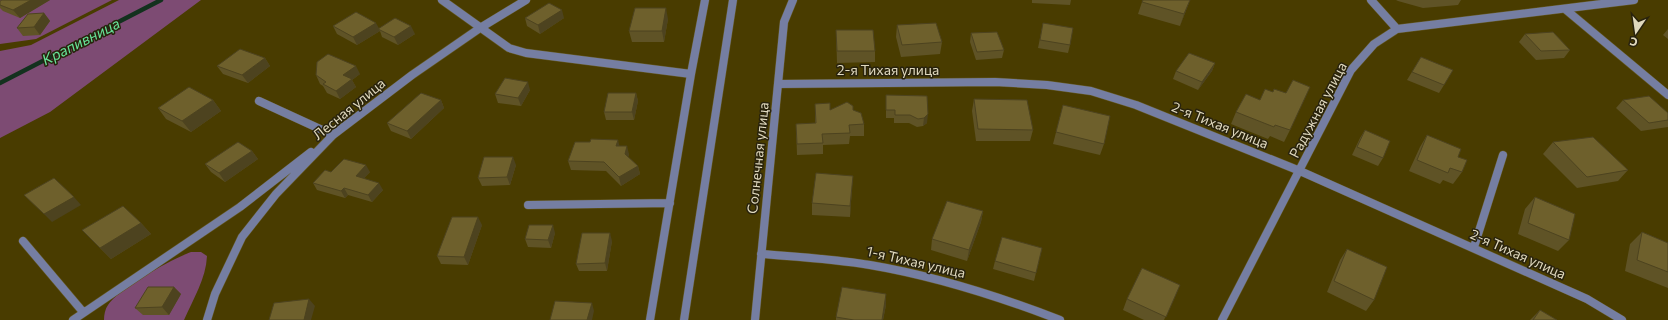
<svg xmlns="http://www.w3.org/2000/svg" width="1668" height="320" font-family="Commissioner,sans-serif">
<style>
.green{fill:#7d4b73}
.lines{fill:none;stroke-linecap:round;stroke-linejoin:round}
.stream{stroke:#13311e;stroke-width:4.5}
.minor-casing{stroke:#645822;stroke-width:9}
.tertiary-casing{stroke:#645822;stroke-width:9}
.minor{stroke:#757ea2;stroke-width:8}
.tertiary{stroke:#757ea2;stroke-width:8}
.wall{fill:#5f5326}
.shaded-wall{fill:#4d431f}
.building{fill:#6e602c;stroke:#4d431f}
.labels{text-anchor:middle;stroke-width:3;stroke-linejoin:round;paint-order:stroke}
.street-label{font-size:14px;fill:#e0d9be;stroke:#29230d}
.water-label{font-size:15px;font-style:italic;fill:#67e499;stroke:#29230d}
</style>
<rect width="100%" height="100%" fill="#493c00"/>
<path class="green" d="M0,0h112l-76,39 -36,5z
M119,0h82l-151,112 -50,26v-87l31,-6z
M191,252h10l6,4c-1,23 -14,43 -23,64h-80c0,-5 1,-11 4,-15 11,-17 64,-46 83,-53z"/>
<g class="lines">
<path class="stream" d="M0,83l161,-83"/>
<g class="minor-casing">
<path id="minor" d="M442,0l67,48 17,5 165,21
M1371,0l26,29
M1565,9l103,86
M778,84l217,-2 52,3 44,6 45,14 164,66 287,128 35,21
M259,101l74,34 -3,3
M528,205l142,-2
M23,241l60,71
M1474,247l29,-92
M761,254c36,3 73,5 109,11 65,11 128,31 190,55
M73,320l167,-113 71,-55
M207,320l8,-26 27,-57 34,-43 57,-59 79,-60 68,-47 46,-28
M650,320l41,-246 14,-74
M755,320l29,-298 9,-22
M1222,320l129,-250 23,-26 23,-15 237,-29"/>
</g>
<g class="tertiary-casing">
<path id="tertiary" d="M684,320l49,-320"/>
</g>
<use href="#minor" class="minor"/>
<use href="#tertiary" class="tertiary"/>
</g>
<path class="wall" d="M50,0l-30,18 -17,-7 -3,-3v-7z
M1032,0h39l-1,5 -38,-2z
M1190,0l-10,26 -42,-12 4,-12z
M1396,0h65l-3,5 -35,3 -25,-7z
M44,13l6,8 -10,14 -17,1 -6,-8z
M525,18h39l-24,16 -13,-8z
M668,19l-4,23h-32l-3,-11z
M1043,23l27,22 -2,8 -30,-5z
M897,25l45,17 -2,12 -39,3 -5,-20z
M333,26l46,3 36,5 -17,11 -16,-8 -2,-6 -23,14 -20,-11z
M1668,29v10l-5,-4z
M836,30l39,21v11l-38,1z
M971,33l33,17 -2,8 -26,2 -6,-18z
M1525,34l45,16 -6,8 -28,2 -17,-18z
M1421,57l23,28 -5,8 -32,-13z
M265,58l5,8 -22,17 -25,-9 -6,-8z
M1215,63l-3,8 -14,19 -25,-11 3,-8z
M360,74l-8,6 4,7 -16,12 -13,-6 -4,-7 -3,-2 -4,-9z
M530,90l-9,16 -23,-3 -3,-9z
M636,93l2,8 -4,19h-28l-2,-8z
M1246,94l44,36 -6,12 -14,-6 -2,3 -37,-15 5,-12z
M886,95l41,1v27l-4,3 -6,1 -8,-4h-15v-5h-8z
M974,99l59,31 -3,11h-54l-4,-30z
M213,100l8,11 -30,21 -25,-13 -8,-11z
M441,100l3,8 -33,31 -20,-8 -4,-8z
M1623,100l45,13v14l-27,4 -25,-23z
M815,104l15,6h23l11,14v12h-14l-1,8 -26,1v9l-26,1 -1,-31 19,-1z
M1063,105l41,39 -4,11 -47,-11z
M1365,130l18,28 -5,8 -26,-11 8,-17z
M1427,135l35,37 -9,12 -10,-4 -3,4 -31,-13 11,-24z
M1553,142l75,28 -10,11 -41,7 -34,-34z
M620,146l9,8 -1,3 10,9 2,8 -19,12 -15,-15 -35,-1 -3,-9z
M252,151l6,8 -33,23 -14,-10 -6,-8z
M516,165l-6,20 -28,1 -4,-8z
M331,172h39l-6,6 19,12 -11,12 -24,-7 -3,3 -28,-8 -4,-7z
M852,187l-2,30 -38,-2v-12z
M1535,197l34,43 -11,11 -40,-17 7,-25z
M983,211l-2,11 -14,39 -36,-11 1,-11z
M141,223l10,11 -40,25 -29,-29z
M482,225l-14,40 -27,-1 -4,-8z
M1642,232l26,11v45l-43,-17 5,-27z
M555,233l-4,15 -23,-1 -3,-8z
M612,241l-5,30h-28l-3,-7z
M1042,248l-8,33 -41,-12 2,-8z
M1347,249l27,51 -8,11 -39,-19 13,-32z
M1180,285l-16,35h-20l-21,-10 4,-11z
M174,287l7,7 -12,21h-26l-8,-7z
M886,305l-3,15h-47v-3z
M1540,310l17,10h-27z"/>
<path class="shaded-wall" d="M31,0h19l-30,18 -7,-8z
M1190,0l-1,3 -9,23 4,-12z
M666,8l2,11 -4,23 -2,-11z
M562,10l2,8 -24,16 -2,-9z
M44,13l6,8 -10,14 -6,-8z
M376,23l4,7 -2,-1 2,2 -23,14 -4,-8z
M411,26l4,8 -17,11 -4,-8z
M265,58l5,8 -22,17 -6,-8z
M1215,63l-3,8 -14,19 4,-8z
M356,66l4,8 -8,6 4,7 -16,12 -4,-8 7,-16z
M528,82l2,8 -9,16 -3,-8z
M636,93l2,8 -4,19 -2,-8z
M213,100l8,11 -30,21 -9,-11z
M441,100l3,8 -33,31 -4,-8z
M928,114l-1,9 -4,3 1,-8z
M618,140l2,8 -4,-2z
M627,146l2,8 -2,8 -2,-8z
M252,151l6,8 -33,23 -6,-9z
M513,157l3,8 -6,20 -3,-8z
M366,165l4,7 -10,11 -4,-7z
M638,166l2,8 -19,12 -2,-9z
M853,176l-1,11 -2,30v-11z
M379,183l4,7 -11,12 -4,-7z
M344,188l4,7 -3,3 -4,-7z
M74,197l7,8 -29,17 -8,-8z
M983,211l-2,11 -14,39 2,-11z
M478,217l4,8 -14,40 -4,-8z
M141,223l10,11 -40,25 -11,-11z
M553,225l2,8 -4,15 -3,-8z
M610,233l2,8 -5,30 -2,-8z
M174,287l7,7 -12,21 -7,-8z
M886,294v11l-3,15h-1z
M309,299l6,7 -4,14h-7z
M592,303l2,8 -2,9h-5z"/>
<path class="building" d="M2,0h29l-18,10 -13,-5v-4z
M1143,0h47l-6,14 -42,-12z
M549,3l13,7 -24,15 -13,-7z
M635,8h31l-4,23h-33z
M356,12l20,11 -23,14 -20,-11z
M44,13l-10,14 -17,1 11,-14z
M395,18l16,8 -17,11 -16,-8z
M936,23l6,19 -40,3 -5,-20z
M1043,23l30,5 -3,17 -30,-5z
M836,30h37l2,21h-38z
M997,32l7,18 -27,2 -6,-19z
M1553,32l17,18 -29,1 -16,-17z
M240,49l25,9 -23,17 -25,-9z
M1189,53l26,10 -13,19 -26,-11z
M328,54l28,12 -13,9 9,4 -16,12 -13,-7 3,-2 -10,-7 1,-13z
M1421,57l32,13 -9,15 -32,-13z
M505,78l23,4 -10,16 -23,-4z
M1293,80l17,7 -20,43 -15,-5 -1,2 -38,-15 10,-18 14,6 5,-11 8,3 1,-3 12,4z
M189,87l24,13 -31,21 -24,-13z
M421,93l20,7 -34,31 -20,-8z
M608,93h28l-4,19h-28z
M886,95l41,1 1,18 -4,4 -6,1 -8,-4h-15v-5h-9z
M1649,96l19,17v7l-19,3 -26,-23z
M974,99l53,1 6,30 -55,-1z
M847,102l6,4v4l8,3 3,11 -15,1 1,8 -28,1 1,9 -26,1 -1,-20 20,-1 -1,-19 15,-1v7z
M1063,105l47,11 -6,28 -48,-12z
M1365,130l25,11 -7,17 -26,-11z
M1427,135l34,14 -3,8 9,3 -5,12 -12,-4 -2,5 -31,-13z
M1593,137l35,33 -41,7 -34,-35z
M591,139l27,1 -2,6h11l-2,8 13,12 -19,11 -15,-15 -36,-1 7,-19h15z
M238,142l14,9 -33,22 -14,-9z
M484,157h29l-6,20 -29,1z
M344,159l22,6 -10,11 23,7 -11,12 -24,-7 -3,3 -28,-8 12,-13 6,2z
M816,173l37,3 -3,30 -38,-3z
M54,178l20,19 -30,17 -20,-19z
M1535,197l40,17 -6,26 -41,-17z
M947,201l36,10 -14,39 -37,-11z
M123,206l18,17 -41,25 -18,-18z
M452,217h26l-14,40 -27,-1z
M529,225h24l-5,15 -23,-1z
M1642,232l26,11v29l-31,-12z
M582,233h28l-5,30 -29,1z
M1002,237l40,11 -6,25 -41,-12z
M1347,249l40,18 -13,33 -40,-19z
M1142,268l38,17 -14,32 -39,-18z
M148,287h26l-12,20 -27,1z
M842,287l44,7 -4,26h-28l-18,-3z
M309,299l-5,21h-35l5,-17z
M555,301l37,2 -5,17h-37z
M1540,310l17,10h-24z"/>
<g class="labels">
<g class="street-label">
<text x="888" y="75">2-я Тихая улица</text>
<text transform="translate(349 109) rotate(-39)" y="5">Лесная улица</text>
<text transform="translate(1318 110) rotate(-62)" y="5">Радужная улица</text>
<text transform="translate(1220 125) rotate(22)" y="5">2-я Тихая улица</text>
<text transform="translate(758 158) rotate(-84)" y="5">Солнечная улица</text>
<text transform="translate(1518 254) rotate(24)" y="5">2-я Тихая улица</text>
<text transform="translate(916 262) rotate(13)" y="5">1-я Тихая улица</text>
</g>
<g class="water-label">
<text transform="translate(81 42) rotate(-27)" y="5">Крапивница</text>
</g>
</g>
<g transform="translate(1636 32) rotate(193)" stroke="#29230d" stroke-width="3" paint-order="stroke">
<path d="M0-3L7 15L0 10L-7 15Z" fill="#e0d9be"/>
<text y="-6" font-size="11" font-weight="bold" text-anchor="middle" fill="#e0d9be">С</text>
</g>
</svg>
